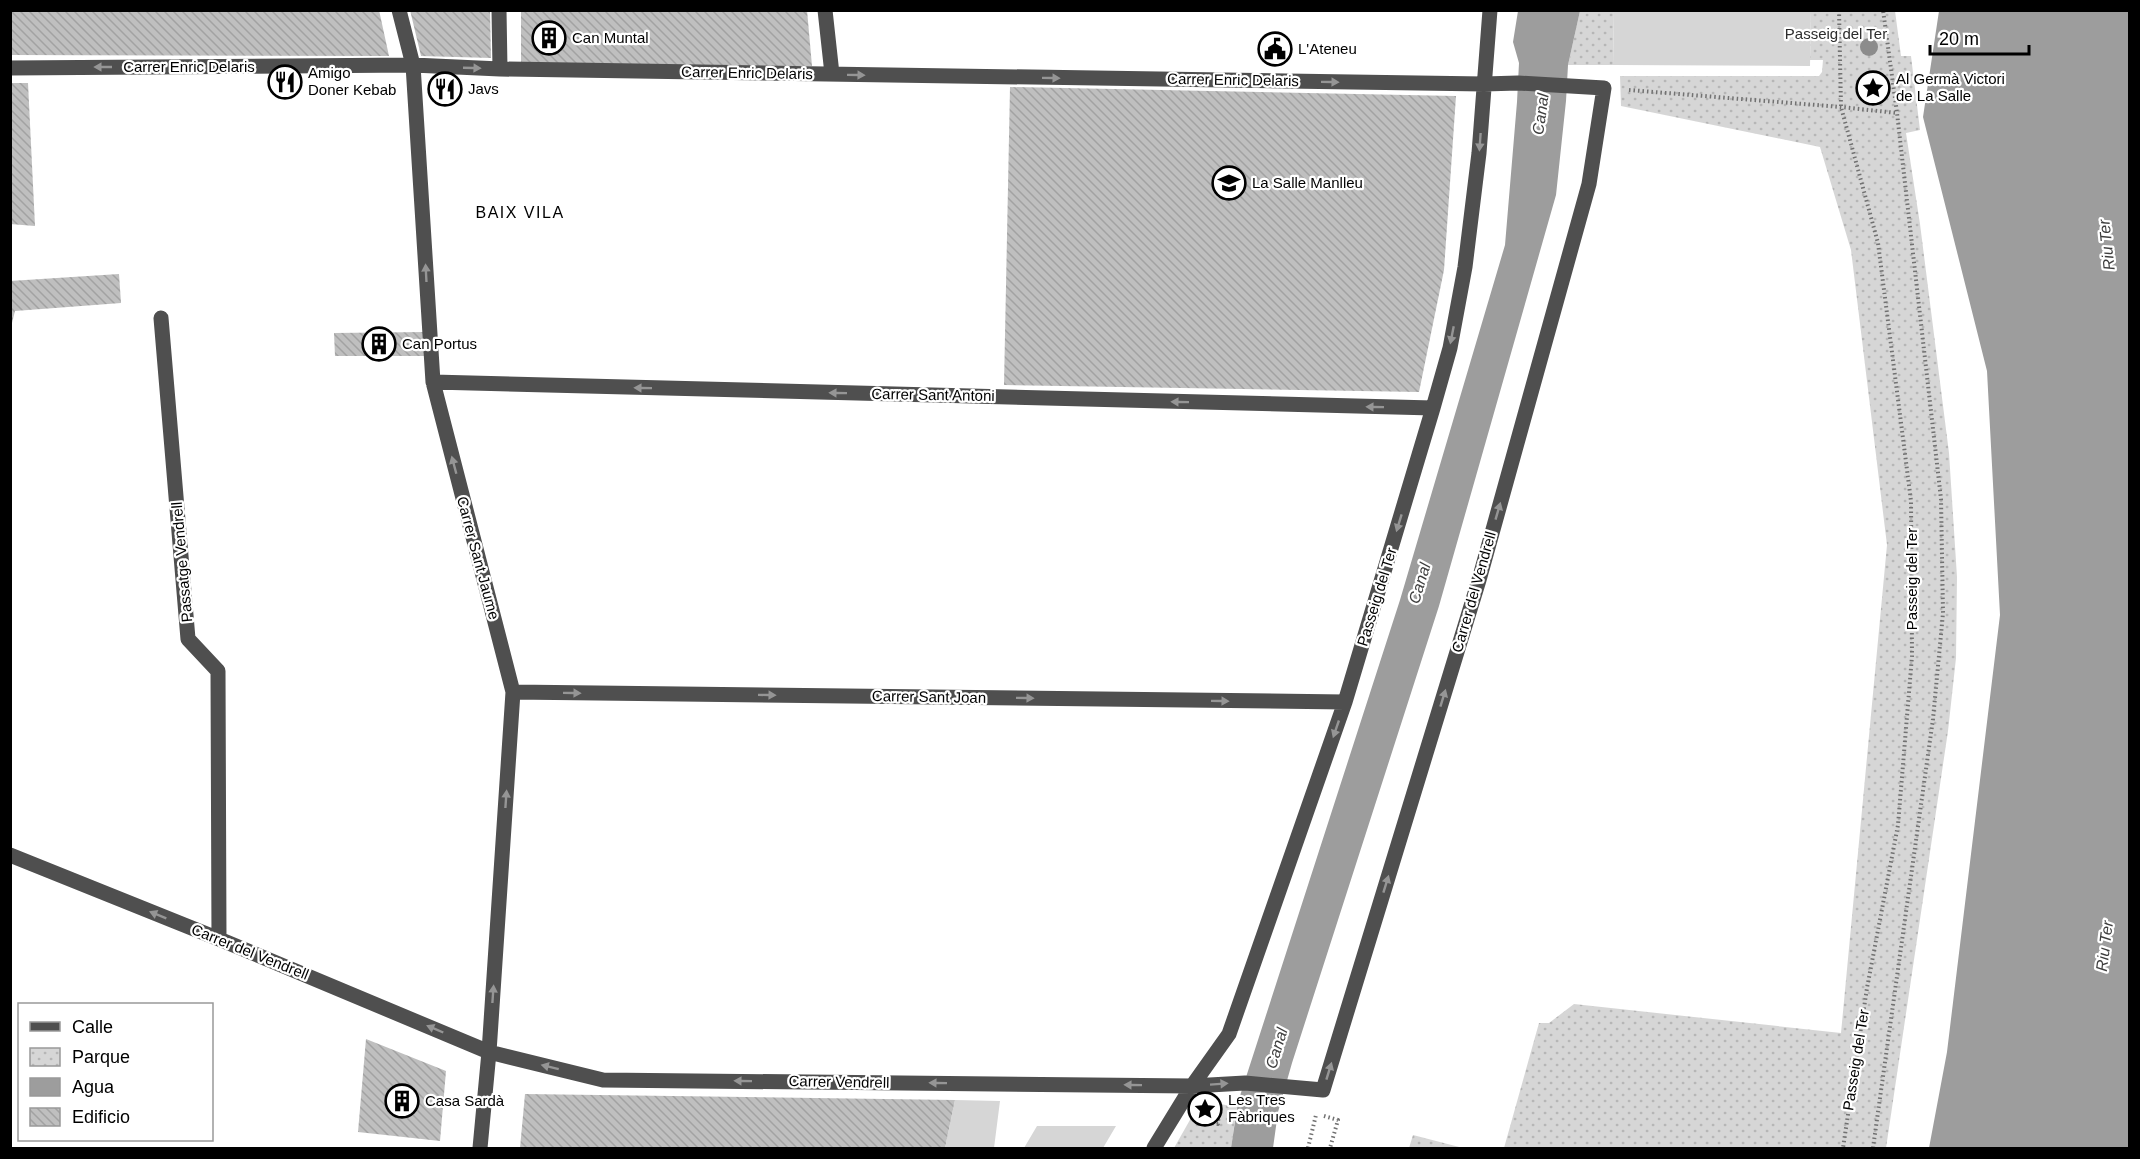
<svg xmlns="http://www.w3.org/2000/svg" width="2140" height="1159" font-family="Helvetica,sans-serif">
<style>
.green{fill:#d6d6d6}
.park{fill:url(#park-dots)}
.water{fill:#9d9d9d}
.building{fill:url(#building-back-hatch)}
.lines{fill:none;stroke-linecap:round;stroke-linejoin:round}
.path{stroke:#717171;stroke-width:4;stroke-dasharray:1.5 3;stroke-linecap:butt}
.minor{stroke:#4f4f4f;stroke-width:15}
.tree{fill:#8c8c8c}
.oneway{fill:#959595}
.labels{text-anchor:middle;stroke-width:4.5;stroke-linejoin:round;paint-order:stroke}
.park-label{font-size:15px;fill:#2d2d2d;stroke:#fff}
.poi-label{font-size:15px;fill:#000;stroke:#fff;text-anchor:start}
.street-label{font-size:15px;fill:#000;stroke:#fff}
.water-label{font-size:16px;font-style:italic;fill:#3e3e3e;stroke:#fff}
.neighbourhood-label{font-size:16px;letter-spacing:1.5px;fill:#000;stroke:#fff}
</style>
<defs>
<pattern id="park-dots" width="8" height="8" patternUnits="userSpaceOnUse" patternTransform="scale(1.5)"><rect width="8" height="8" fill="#d6d6d6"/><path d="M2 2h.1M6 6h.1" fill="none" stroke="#b6b6b6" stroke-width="1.8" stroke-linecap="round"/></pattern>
<pattern id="building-back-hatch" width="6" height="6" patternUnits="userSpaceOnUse" patternTransform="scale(1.5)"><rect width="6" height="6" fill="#bfbfbf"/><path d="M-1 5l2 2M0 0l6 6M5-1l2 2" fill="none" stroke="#a2a2a2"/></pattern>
</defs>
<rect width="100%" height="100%" fill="#fff"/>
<path class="green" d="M1614,11h197l-1,55 -197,-1z
M955,1100l45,1 -6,47h-49z
M1037,1126h79l-13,22h-79z"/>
<path class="park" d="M1580,11h34l-1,54h-45z
M1811,11h84l6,45h10l9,74 -14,3 14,91 29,229 8,124 -1,81 -8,73 -62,417h-382l35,-125h10l25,-19 267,29 46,-488 -36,-295 -31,-103 -199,-41 -1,-30h199l3,-4 1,-12h-13z
M1199,1104h21l17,3 -6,41h-57z
M1413,1135l50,13h-54z"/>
<path class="water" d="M1518,11h62l-12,54 -2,36 -10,94 -117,411 -147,457 -14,49 -5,36h-42l7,-46 162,-502 105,-355 12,-143 2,-39 -6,-21z
M1939,11h190v1137h-200l18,-96 53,-437 -13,-244 -64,-254z"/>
<path class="building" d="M10,10h369l10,46 -379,-1z
M410,10h80l1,48 -70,-2z
M521,10h286l5,56 -214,2 -77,-2z
M10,83h18l7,143 -25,-2z
M1010,87l446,9 -12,174 -25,122 -415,-7z
M119,274l2,29 -106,8 -5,20v-50z
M425,332v24h-90l-1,-23z
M366,1039l80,32 -6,70 -82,-9z
M525,1094l430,6 -10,48h-425z"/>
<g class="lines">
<path class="path" d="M1839,10l2,97 37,136 33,258 1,155 -14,169 -31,163 -24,160
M1629,90l212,17 56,6
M1324,1116l14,4 -8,28
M1199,1121l19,3 1,-16
M1308,1148l8,-33
M1873,1148l60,-429 10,-106 -2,-114 -44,-386 -14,-103"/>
<path class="minor" d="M399,10l14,55 20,317 80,310 -24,360 -9,96
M499,10l1,59
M825,10l7,64
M10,68l403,-3 87,4 984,15 34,-1 86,5 -15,96 -110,396 -156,510 -78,-7 -53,3 -38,62
M161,318l27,321 30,32 1,268
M433,382l1000,26
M513,692l832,10
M10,855l209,84 270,113 114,28 589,6 37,-52 116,-332 88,-294 17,-60 15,-81 14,-114 11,-143"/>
</g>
<circle class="tree" cx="1869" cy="47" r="9"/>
<defs><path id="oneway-solid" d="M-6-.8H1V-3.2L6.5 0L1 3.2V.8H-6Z" transform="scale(1.5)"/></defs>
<g class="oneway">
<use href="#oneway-solid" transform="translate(103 67) rotate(180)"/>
<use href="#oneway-solid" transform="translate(472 68) rotate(2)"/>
<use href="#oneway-solid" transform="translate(856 75) rotate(1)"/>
<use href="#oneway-solid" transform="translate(1051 78) rotate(1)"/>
<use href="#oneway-solid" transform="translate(1330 82) rotate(1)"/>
<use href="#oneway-solid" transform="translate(1480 142) rotate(94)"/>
<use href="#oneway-solid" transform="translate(426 273) rotate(-93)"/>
<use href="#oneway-solid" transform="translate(1452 335) rotate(101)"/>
<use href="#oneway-solid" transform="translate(643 388) rotate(-179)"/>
<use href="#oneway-solid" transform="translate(838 393) rotate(-179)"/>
<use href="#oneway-solid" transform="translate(1180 402) rotate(-179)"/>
<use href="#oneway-solid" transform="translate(1375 407) rotate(-179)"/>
<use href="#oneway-solid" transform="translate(454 465) rotate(-105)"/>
<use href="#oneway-solid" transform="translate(1498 511) rotate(-74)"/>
<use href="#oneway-solid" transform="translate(1399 523) rotate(107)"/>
<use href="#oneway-solid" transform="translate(572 693) rotate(1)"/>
<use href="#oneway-solid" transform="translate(767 695) rotate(1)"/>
<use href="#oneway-solid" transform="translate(1025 698) rotate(1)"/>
<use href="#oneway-solid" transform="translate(1443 698) rotate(-73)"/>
<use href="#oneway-solid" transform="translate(1220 701) rotate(1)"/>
<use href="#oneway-solid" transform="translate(1336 729) rotate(109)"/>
<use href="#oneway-solid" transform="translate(506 799) rotate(-86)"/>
<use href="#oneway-solid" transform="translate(1386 884) rotate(-73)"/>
<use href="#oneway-solid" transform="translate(158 915) rotate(-158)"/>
<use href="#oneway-solid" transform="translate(493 994) rotate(-86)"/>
<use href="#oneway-solid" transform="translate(435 1029) rotate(-157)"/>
<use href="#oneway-solid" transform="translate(550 1067) rotate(-166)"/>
<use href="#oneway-solid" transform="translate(1329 1071) rotate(-73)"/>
<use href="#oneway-solid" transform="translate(743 1081) rotate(-179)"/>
<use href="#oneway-solid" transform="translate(938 1083) rotate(-179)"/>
<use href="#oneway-solid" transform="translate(1219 1084) rotate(-4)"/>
<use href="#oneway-solid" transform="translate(1133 1085) rotate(-179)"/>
</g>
<defs>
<g id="building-ring" transform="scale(1.725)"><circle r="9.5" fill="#fff" stroke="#000" stroke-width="1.5"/><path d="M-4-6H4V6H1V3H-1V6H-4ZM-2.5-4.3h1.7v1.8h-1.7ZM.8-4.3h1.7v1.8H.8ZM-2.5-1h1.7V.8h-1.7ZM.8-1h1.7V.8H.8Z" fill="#000"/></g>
<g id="civic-ring" transform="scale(1.725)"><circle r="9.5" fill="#fff" stroke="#000" stroke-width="1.5"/><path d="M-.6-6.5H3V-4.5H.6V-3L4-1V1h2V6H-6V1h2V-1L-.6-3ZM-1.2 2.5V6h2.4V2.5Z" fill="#000"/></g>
<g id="restaurant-ring" transform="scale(1.725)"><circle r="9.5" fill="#fff" stroke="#000" stroke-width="1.5"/><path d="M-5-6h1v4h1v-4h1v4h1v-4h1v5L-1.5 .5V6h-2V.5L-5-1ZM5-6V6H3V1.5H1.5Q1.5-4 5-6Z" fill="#000"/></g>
<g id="sight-ring" transform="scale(1.725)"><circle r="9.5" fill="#fff" stroke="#000" stroke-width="1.5"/><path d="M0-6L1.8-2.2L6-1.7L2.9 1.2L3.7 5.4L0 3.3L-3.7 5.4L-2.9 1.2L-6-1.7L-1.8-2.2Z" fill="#000"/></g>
<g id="school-ring" transform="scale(1.725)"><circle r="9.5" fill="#fff" stroke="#000" stroke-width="1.5"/><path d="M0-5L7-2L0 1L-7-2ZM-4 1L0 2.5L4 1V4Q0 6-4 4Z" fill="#000"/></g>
</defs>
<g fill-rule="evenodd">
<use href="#building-ring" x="549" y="38"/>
<use href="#civic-ring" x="1275" y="49"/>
<use href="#restaurant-ring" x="285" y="82"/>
<use href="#sight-ring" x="1873" y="88"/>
<use href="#restaurant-ring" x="445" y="89"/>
<use href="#school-ring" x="1229" y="183"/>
<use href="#building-ring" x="379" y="344"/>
<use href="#building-ring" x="402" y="1101"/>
<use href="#sight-ring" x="1205" y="1109"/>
</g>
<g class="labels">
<g class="park-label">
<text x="1836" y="39">Passeig del Ter</text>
</g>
<g class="poi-label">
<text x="572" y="43">Can Muntal</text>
<text x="1298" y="54">L'Ateneu</text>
<text x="308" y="78">Amigo<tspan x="308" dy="17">Doner Kebab</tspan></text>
<text x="1896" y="84">Al Germà Victori<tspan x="1896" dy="17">de La Salle</tspan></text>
<text x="468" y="94">Javs</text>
<text x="1252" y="188">La Salle Manlleu</text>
<text x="402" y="349">Can Portus</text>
<text x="1228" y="1105">Les Tres<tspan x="1228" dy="17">Fàbriques</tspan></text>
<text x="425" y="1106">Casa Sardà</text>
</g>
<g class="street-label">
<text x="189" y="72">Carrer Enric Delaris</text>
<text transform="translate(747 73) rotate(1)" y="5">Carrer Enric Delaris</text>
<text transform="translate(1233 80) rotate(1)" y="5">Carrer Enric Delaris</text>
<text transform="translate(933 395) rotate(1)" y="5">Carrer Sant Antoni</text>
<text transform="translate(478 558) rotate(75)" y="5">Carrer Sant Jaume</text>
<text transform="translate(182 562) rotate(-95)" y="5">Passatge Vendrell</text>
<text transform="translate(1912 579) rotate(-90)" y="5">Passeig del Ter</text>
<text transform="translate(1474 592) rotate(-74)" y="5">Carrer del Vendrell</text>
<text transform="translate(1377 597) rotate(-73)" y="5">Passeig del Ter</text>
<text transform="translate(929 697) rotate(1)" y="5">Carrer Sant Joan</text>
<text transform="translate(250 952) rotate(22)" y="5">Carrer del Vendrell</text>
<text transform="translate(1856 1060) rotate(-81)" y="5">Passeig del Ter</text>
<text transform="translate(839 1082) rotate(1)" y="5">Carrer Vendrell</text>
</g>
<g class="water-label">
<text transform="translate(1540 114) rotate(-82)" y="6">Canal</text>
<text transform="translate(2106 245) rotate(-96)" y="6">Riu Ter</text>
<text transform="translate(1419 583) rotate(-73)" y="6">Canal</text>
<text transform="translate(2104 946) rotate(-83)" y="6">Riu Ter</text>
<text transform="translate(1276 1048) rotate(-73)" y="6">Canal</text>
</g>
<g class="neighbourhood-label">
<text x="520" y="218">BAIX VILA</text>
</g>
</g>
<rect width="2140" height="1159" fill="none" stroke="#000000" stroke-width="24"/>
<rect x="18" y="1003" width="195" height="138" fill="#ffffff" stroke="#999999" stroke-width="1.5"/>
<rect x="30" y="1022" width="30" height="9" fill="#4f4f4f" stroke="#999999" stroke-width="1.5"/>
<text x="72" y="1033" font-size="18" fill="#000000">Calle</text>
<rect x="30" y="1048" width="30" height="18" fill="url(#park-dots)" stroke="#999999" stroke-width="1.5"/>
<text x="72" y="1063" font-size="18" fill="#000000">Parque</text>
<rect x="30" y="1078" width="30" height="18" fill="#9d9d9d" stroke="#999999" stroke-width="1.5"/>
<text x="72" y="1093" font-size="18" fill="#000000">Agua</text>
<rect x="30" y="1108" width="30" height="18" fill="url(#building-back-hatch)" stroke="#999999" stroke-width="1.5"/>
<text x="72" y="1123" font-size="18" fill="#000000">Edificio</text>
<path d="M1930 45v9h99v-9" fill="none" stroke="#000000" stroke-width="3"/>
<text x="1939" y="45" font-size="18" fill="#000000" stroke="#ffffff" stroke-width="4.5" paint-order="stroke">20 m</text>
</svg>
